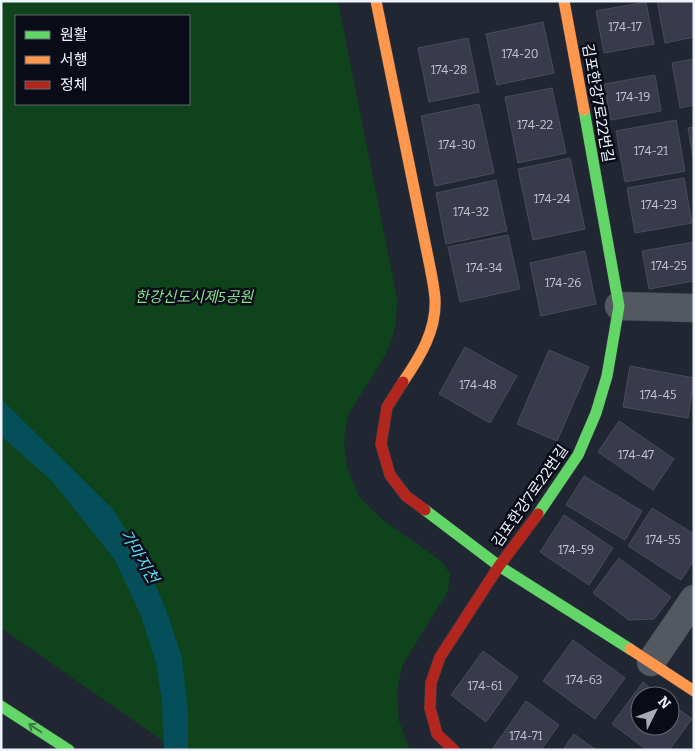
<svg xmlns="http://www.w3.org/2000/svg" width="695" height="751" font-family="Bitter,'Noto Sans KR',serif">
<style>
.green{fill:#0e431c;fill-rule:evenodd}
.water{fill:#054f5b}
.building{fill:#3a3a4d;stroke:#4a4c57}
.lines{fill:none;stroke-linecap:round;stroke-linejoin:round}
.street-casing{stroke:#3e414b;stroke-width:29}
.fast-casing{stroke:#3e414b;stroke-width:12}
.slow-casing{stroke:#3e414b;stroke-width:12}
.jam-casing{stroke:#3e414b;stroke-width:12}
.street{stroke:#545861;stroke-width:28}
.fast{stroke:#63d668;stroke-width:11}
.slow{stroke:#ff974d;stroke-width:11}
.jam{stroke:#b3261e;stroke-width:11}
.oneway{stroke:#3a7b44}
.labels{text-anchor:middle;stroke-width:5;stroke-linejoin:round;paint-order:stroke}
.number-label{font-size:12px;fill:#c2c5d1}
.street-label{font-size:15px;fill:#eff3fd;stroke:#090c17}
.park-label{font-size:15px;font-style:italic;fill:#85e28e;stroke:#090c17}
.water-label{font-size:16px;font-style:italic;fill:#5cdef6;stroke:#090c17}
</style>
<rect width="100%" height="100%" fill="#212633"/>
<path class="green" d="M1,1h337l59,298 -1,23 -4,18 -8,17 -36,58 -4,25 3,27 12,30 23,22 60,43 8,12 -2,17 -46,75 -5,25 2,30 11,29h-234l-175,-122zM16,16h173v88h-173z"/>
<path class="water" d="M1,399l111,109 30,47 23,52 17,51 6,55v37h-24l-2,-49 -6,-38 -15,-47 -26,-56 -63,-79 -51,-45z"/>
<path class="building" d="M657,1h37v36l-29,6z
M646,2l8,42 -50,9 -8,-42z
M543,22l11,51 -57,12 -11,-51z
M468,38l11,54 -50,10 -11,-54z
M694,59v46l-14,3 -8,-45z
M655,75l6,36 -50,9 -7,-36z
M552,88l14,65 -48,10 -13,-66z
M479,104l15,69 -59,13 -14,-70z
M676,120l9,51 -60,11 -9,-51z
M694,127v36l-6,-35z
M570,158l15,71 -52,11 -15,-71z
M684,178l8,45 -57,10 -8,-45z
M496,180l11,51 -61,13 -10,-51z
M508,235l12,54 -60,13 -12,-55z
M694,242v39l-45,8 -7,-38z
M585,251l11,53 -55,12 -11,-53z
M465,347l52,29 -27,47 -51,-29z
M549,350l40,17 -32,74 -40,-17z
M630,366l64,12 -6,40 -65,-11z
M619,421l55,38 -21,31 -55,-38z
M584,476l58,35 -17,29 -59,-35z
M652,508l42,26v26l-13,20 -53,-34z
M564,515l49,33 -24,37 -49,-33z
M619,558l52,39 -17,22 -25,1 -36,-27z
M573,640l52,38 -30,41 -52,-38z
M483,651l35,26 -32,45 -35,-27z
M643,682l18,14h-21v30h30v-23l22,16 -23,31h-22l-35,-26z
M526,701l33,24 -18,25h-45l-3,-2z
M574,734l22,16h-33z"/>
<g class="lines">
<g class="street-casing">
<path id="street" d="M619,306l75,2
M651,662l43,-63"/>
</g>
<g class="fast-casing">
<path id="fast" d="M425,510l74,56 131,83
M538,514l40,-59 18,-42 11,-37 12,-70 -35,-196
M1,706l68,44"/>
</g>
<g class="slow-casing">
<path id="slow" d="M376,1l54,266c2,10 4,21 5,31 2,32 -15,59 -32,84
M564,1l20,109
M630,649l64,42"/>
</g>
<g class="jam-casing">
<path id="jam" d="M403,382l-16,25 -6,37 9,31 16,21 19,14
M454,750l-17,-16 -7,-26 1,-25 9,-26 59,-91 39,-52"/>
</g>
<use href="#street" class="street"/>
<use href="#fast" class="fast"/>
<use href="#slow" class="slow"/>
<use href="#jam" class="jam"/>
</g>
<defs><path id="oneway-shaft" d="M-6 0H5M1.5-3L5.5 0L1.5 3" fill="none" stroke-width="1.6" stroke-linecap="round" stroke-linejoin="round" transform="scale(1.25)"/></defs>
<use class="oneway" href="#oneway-shaft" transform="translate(35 728) rotate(-147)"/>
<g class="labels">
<g class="number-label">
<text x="625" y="31">174-17</text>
<text x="520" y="58">174-20</text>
<text x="449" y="74">174-28</text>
<text x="633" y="101">174-19</text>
<text x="535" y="129">174-22</text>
<text x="457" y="149">174-30</text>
<text x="651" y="155">174-21</text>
<text x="552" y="203">174-24</text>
<text x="659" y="209">174-23</text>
<text x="471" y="216">174-32</text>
<text x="669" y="270">174-25</text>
<text x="484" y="272">174-34</text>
<text x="563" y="287">174-26</text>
<text x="478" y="389">174-48</text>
<text x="658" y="399">174-45</text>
<text x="636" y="459">174-47</text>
<text x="663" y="544">174-55</text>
<text x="576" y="554">174-59</text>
<text x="584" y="684">174-63</text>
<text x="485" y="690">174-61</text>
<text x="526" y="740">174-71</text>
</g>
<g class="street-label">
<text transform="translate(598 103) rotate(80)" y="5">김포한강7로22번길</text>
<text transform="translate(530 496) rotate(-55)" y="5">김포한강7로22번길</text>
</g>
<g class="park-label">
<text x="194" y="302">한강신도시제5공원</text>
</g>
<g class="water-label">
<text transform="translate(140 556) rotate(60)" y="6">가마지천</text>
</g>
</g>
<rect width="695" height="751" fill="none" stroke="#eff3fd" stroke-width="5"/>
<rect x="15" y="15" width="175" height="90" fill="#090c17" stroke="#656873"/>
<rect x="25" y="31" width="25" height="8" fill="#63d668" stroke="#656873"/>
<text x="60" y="40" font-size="15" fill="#eff3fd">원활</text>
<rect x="25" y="56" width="25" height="8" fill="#ff974d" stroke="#656873"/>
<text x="60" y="65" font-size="15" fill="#eff3fd">서행</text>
<rect x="25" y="81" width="25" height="8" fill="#b3261e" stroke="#656873"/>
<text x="60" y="90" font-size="15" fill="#eff3fd">정체</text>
<g transform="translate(655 711) rotate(48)"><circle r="24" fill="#090c17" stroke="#656873"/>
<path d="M0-4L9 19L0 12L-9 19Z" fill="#a7abb6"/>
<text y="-8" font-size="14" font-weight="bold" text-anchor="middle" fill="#eff3fd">N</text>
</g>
</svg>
